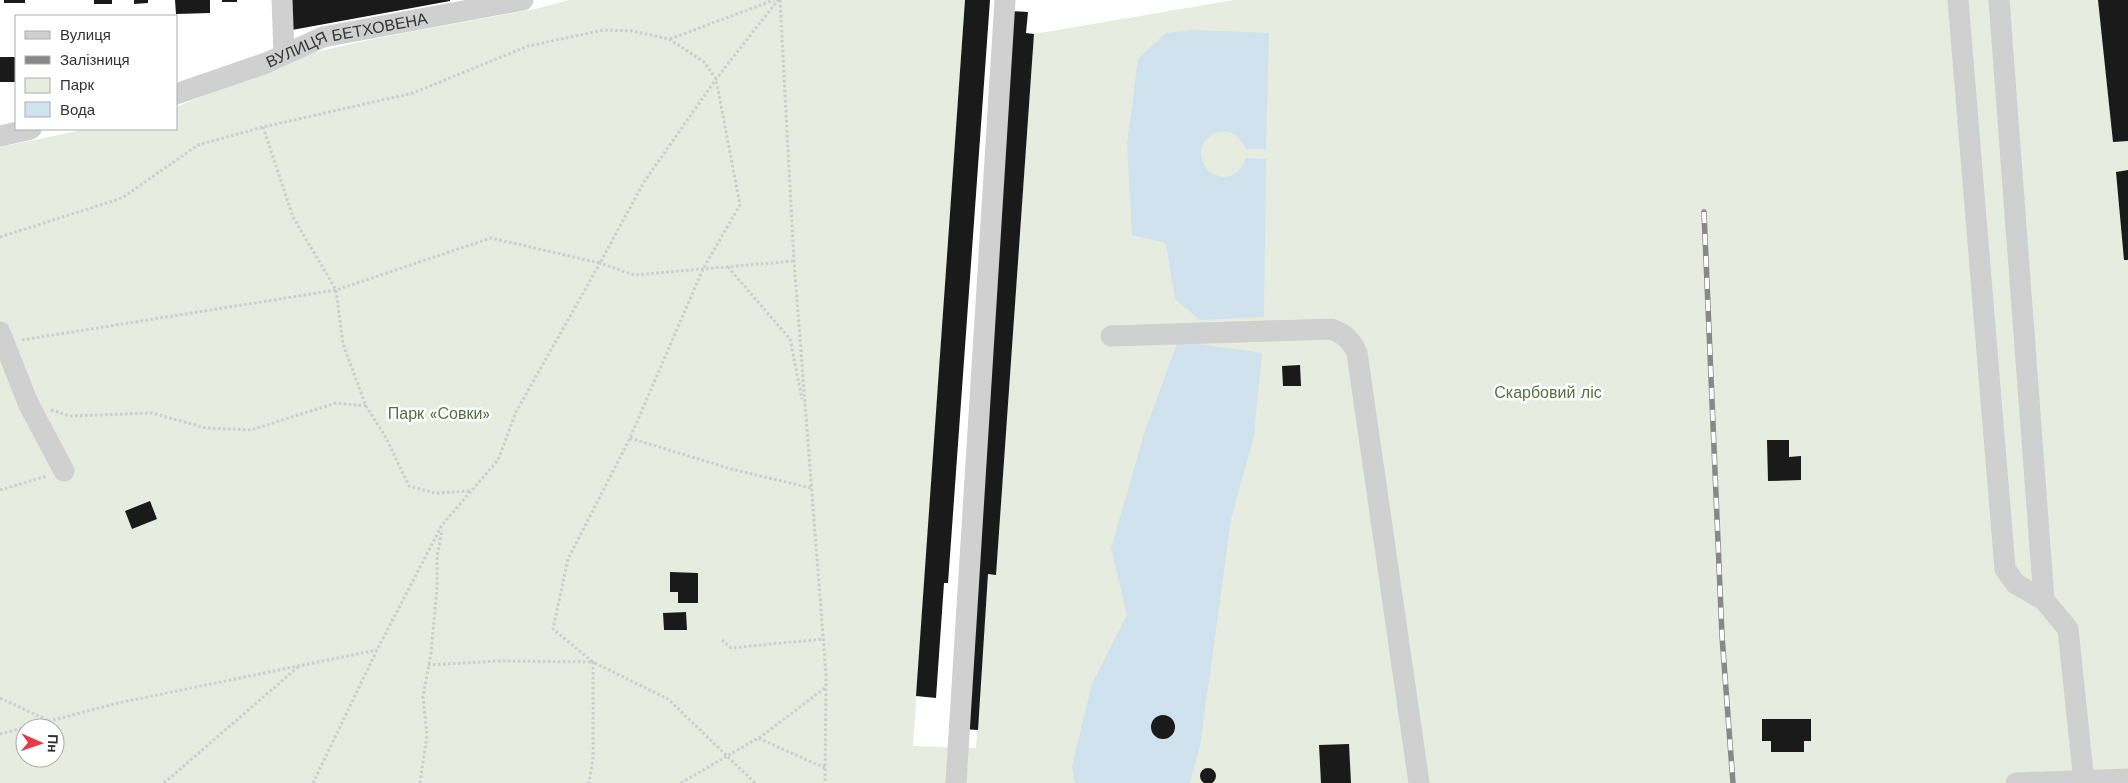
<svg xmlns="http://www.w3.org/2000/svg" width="2128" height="783" font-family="'Work Sans',sans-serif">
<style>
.green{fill:#e6ecdf;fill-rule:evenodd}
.water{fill:#cfe2ee;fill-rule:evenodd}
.building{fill:#1a1a1a}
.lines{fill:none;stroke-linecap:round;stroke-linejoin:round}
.path{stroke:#cdcdcd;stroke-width:3;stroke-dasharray:2.5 2.5;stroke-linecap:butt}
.minor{stroke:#d0d0d0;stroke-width:21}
.rail-casing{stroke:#888;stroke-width:5.5}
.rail{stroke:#fff;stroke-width:4;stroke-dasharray:11;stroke-linecap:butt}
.labels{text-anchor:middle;stroke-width:5;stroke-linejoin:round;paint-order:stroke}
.street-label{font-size:16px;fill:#333;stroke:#fff}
.park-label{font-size:16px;fill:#56703f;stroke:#fff}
</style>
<rect width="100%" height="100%" fill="#fff"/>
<path class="green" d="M569,0h396l-52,746 63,2 12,-174h8l38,-540 200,-34h894v783h-2128v-636l87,-18h89v-22l130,-53 77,-17 152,-28zM25,728h30v30h-30z"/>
<path class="water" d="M1195,30l74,3 -3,116h-20c-16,-38 -61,-7 -39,20 4,5 10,7 17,8 12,0 18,-9 22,-19l20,1 -2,158 -64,3 -25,-21 -9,-56 -34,-8 -5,-91 11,-85 28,-26z
M1178,341l84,12 -8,82 -23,85 -31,226 -10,37h-115l-3,-17 20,-82 35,-69 -16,-67 34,-117zM1160,716l9,1 5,7v9l-6,5 -8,1 -7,-6v-10z"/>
<path class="building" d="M4,0h21v3h-21z
M94,0h18v4h-18z
M134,0h14v3l-14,1z
M175,0h35v13l-34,1z
M222,0h15v2h-15z
M292,0h158v1l-158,29z
M965,0h25l-42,583h-4l-8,115 -20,-2z
M2098,0h30v141l-15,1z
M1011,11l17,1 -2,21 8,1 -38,541 -8,-1 -10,156 -16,-1z
M0,57h16v25h-16z
M2128,170v90h-4l-8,-88z
M1300,365l1,21h-18l-1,-20z
M1767,440h22v17l12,-1v24l-33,1z
M150,501l7,18 -25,10 -7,-18z
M670,572l28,1v30h-20v-11h-8z
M686,612l1,18h-23l-1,-17z
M1151 727a12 12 0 1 1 24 0a12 12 0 1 1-24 0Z
M1762,719h49v22h-7v11h-33v-11h-9z
M1349,744l2,39h-30l-2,-38z
M1200 776a8 8 0 1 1 16 0a8 8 0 1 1-16 0Z"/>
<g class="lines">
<path class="path" d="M780,0l14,261 32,414 -1,108
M670,39l104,-39
M263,127l30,90 43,73 7,54 23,62 19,30 24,50 26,7 36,-2
M0,237l122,-39 76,-53 65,-18 150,-34 115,-47 76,-16 28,1 37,8 35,23 12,17 24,126 -37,64 -73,169 -62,121 -15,70 40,33 75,37 87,84
M728,267l62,72 12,60
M22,340l314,-50 155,-52 109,25 44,-81 72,-103 62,-79
M51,410l19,6 82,-3 54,15 45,2 85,-27 30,3
M630,438l101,31 80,19
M0,490l47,-14
M722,640l9,8 92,-9
M428,665l71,-4 94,1v96l-4,25
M0,698l49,23
M0,734l118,-31 259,-53
M759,738l66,-50
M164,783l134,-116
M313,783l64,-133 65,-125 56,-65 18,-48 84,-149 34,12 160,-14
M420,783l7,-48 -4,-38 8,-44 6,-65v-31l5,-27
M681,783l77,-45 67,30"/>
<g class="minor">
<path d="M282,0l2,54"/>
<path d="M1958,0l47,569 11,15 28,16 24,29 16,153"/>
<path d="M1999,0l45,600"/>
<path id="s1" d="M176,94l90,-31 57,-26 200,-37"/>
<path d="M0,136l31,-7"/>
<path d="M0,332l28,71 36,68"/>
<path d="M1111,336l220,-7c14,5 20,11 26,24l62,430"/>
<path d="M956,783l49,-783"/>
<path d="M2016,783l112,-4"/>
</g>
<g class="rail-casing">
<path id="rail" d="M1704,212l18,424 11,147"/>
</g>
<use href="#rail" class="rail"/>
</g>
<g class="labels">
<g class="street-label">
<text dy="6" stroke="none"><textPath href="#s1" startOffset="180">ВУЛИЦЯ БЕТХОВЕНА</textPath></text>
</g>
<g class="park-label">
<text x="1548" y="398">Скарбовий ліс</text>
<text x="439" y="419">Парк «Совки»</text>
</g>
</g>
<rect x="15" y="15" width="162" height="115" fill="#ffffff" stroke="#adadad"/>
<rect x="25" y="31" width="25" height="8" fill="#d0d0d0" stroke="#adadad"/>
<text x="60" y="40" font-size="15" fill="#333333">Вулиця</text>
<rect x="25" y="56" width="25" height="8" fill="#888888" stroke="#adadad"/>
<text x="60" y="65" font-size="15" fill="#333333">Залізниця</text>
<rect x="25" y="78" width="25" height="15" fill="#e6ecdf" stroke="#adadad"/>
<text x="60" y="90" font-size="15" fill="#333333">Парк</text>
<rect x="25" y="102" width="25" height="15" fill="#cfe2ee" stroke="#adadad"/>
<text x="60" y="115" font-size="15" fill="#333333">Вода</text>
<g transform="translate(40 743) rotate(92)"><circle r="24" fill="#ffffff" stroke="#adadad"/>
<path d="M0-4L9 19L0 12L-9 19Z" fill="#e63946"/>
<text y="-8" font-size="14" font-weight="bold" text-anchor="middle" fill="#333333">Пн</text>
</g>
</svg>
